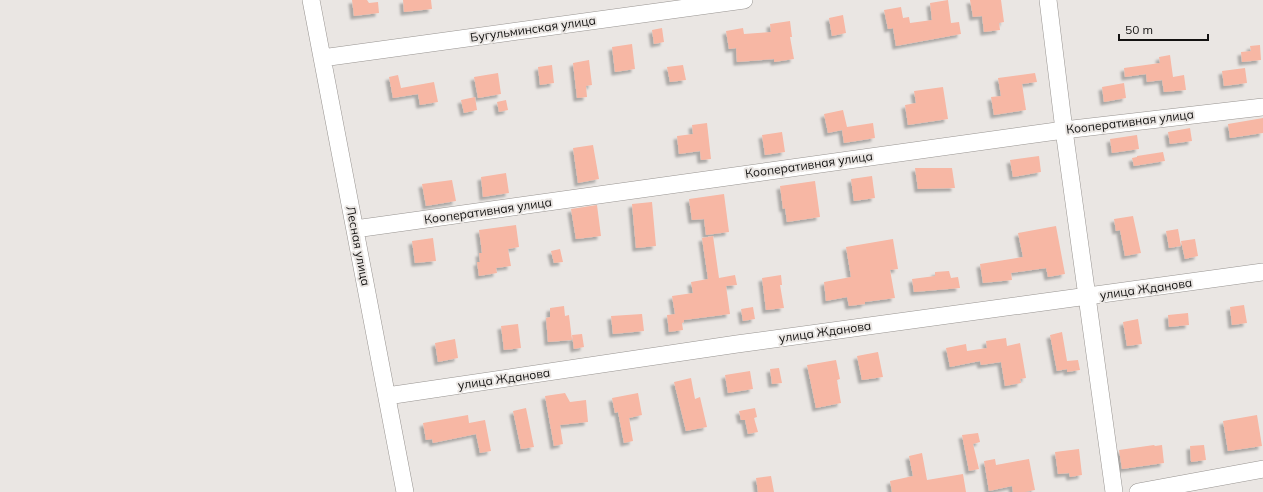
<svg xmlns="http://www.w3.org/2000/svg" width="1263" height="492" font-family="Mulish,sans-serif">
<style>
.building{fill:#f7b7a4;filter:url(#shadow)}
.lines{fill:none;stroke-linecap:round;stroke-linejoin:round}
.minor-casing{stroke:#989491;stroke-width:18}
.minor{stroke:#fff;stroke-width:17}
.labels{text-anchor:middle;stroke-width:4;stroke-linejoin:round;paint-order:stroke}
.street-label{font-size:12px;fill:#131211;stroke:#eae6e3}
</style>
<defs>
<filter id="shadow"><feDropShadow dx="-3.5" dy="3.5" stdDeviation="1" flood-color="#0004"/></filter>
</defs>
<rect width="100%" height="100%" fill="#eae6e3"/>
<path class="building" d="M352,0h15l2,3 9,-1 1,11 -25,3z
M403,0h28l1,9 -28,3z
M948,0l3,23 8,-1 2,12 -65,12 -3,-18 -5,1 -4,-19 17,-3 2,11 6,-1 1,6 22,-3 -2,-17z
M970,0h31l3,22 -5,1 1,7 -16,2 -2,-16 -9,1z
M843,15l3,18 -14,3 -3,-18z
M790,21l2,16h-2l4,22 -20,3v-3l-37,3 -1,-14 -7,1 -3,-18 17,-3 1,6 27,-2 -1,-8z
M662,28l2,14 -10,2 -2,-14z
M632,44l3,25 -20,3 -3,-25z
M1260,45l1,15 -19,2 -1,-10 10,-1 -1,-5z
M1170,55l3,22 11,-2 2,15 -22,2 -2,-12 -15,2 -1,-8 -21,3 -1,-9 36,-5 -1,-6z
M589,60l3,25 -6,1 1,11 -10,1 -4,-35z
M552,65l2,18 -14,2 -2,-18z
M683,65l3,15 -16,2 -3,-15z
M1245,68l2,15 -23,3 -2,-15z
M498,73l3,21 -23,4 -4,-21z
M1035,73l2,9 -15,2 4,26 -32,5 -3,-18 10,-1 -3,-18z
M398,75l3,13 33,-6 4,20 -18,3 -2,-11 -25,4 -4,-21z
M1124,83l2,15 -22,4 -2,-15z
M943,87l5,32 -40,6 -3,-20 11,-2 -2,-12z
M475,97l2,13 -13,3 -3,-13z
M506,100l2,10 -9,2 -2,-10z
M843,110l4,17 26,-4 2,15 -31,5 -2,-13 -14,3 -4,-19z
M1263,118v15l-33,5 -2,-14z
M707,123l4,36 -10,1 -1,-9 -21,3 -2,-18 16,-2 -1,-9z
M1190,128l2,13 -22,3 -2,-12z
M782,132l3,20 -20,3 -3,-20z
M1137,135l2,14 -27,4 -2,-14z
M593,145l6,34 -21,4 -5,-35z
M1163,152l2,9 -31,5 -2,-8 5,-1v-1z
M1039,156l2,16 -28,5 -3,-17z
M915,168h37l3,20 -37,1z
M506,173l3,20 -26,4 -2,-20z
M872,176l3,22 -21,3 -3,-22z
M452,180l4,21 -30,5 -4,-22z
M815,181l5,36 -33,5 -2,-14 -2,1 -3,-23z
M724,194l5,38 -23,3 -2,-16 -12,1 -3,-21z
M652,202l4,44 -20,2 -4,-44z
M597,205l4,31 -25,3 -5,-30z
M1133,216l8,37 -16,3 -5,-26 -4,1 -2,-12z
M516,225l3,22 -11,2 3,17 -15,2 1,5 -18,3 -2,-14h3l-1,-9h3l-3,-23z
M1056,226l9,48 -17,3 -2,-9 -35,5 1,7 -29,3 -3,-19 43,-7 -5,-24z
M1178,229l3,17 -12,2 -3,-17z
M713,236l6,42 16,-3 2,10 -11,1 4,28 -46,6v2l-2,1 1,7 -14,2 -2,-17 8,-1 -3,-18 21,-3 -2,-11 17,-3 -6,-41z
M433,238l3,23 -21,2 -3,-22z
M893,239l5,30 -8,1 5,28 -30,4v2l-16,2 -2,-9 -21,4 -2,-19 27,-5 -5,-30z
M1195,239l3,17 -13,3 -4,-18z
M560,249l3,13 -9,1 -3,-12z
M949,271l2,7 7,-1 2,11 -46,4 -2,-13 23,-3v-4z
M781,275l1,10h-2l4,23 -18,2 -4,-32z
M1244,305l3,18 -15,2 -2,-18z
M564,306l1,10 4,-1 3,25 -24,2 -2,-24 4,-1v-9z
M753,307l2,12 -12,2 -2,-12z
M1188,313l1,12 -20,2 -1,-12z
M642,314l2,17 -31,3 -2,-18z
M1138,319l4,25 -15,2 -4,-24z
M518,324l3,24 -17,2 -3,-24z
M1062,332l5,29 11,-1 2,10 -13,2v-3l-10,2 -7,-36z
M582,334l2,13 -10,2 -2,-14z
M1006,338l1,8 13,-3 6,35 -6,1 1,4 -16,3 -4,-24 -20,3 -1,-4 -30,6 -4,-19 20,-4 1,7 20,-3 -1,-7z
M455,339l3,19 -20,4 -3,-19z
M878,352l5,25 -21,3 -5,-24z
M836,360l4,19 -3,1 4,23 -25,5 -9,-43z
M779,368l3,15 -10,1 -2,-15z
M750,371l3,18 -25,4 -3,-18z
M691,378l4,21 5,-2 7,30 -21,4 -12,-49z
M565,393l5,9 16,-2 2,22 -28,3 3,19 -9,2 -9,-50z
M638,393l4,22 -13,3 4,23 -9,2 -6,-31 -3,1 -3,-15z
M526,408l8,39 -13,2 -8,-38z
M755,408l2,9 -3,1 4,14 -10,2 -3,-14h-4l-2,-9z
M468,415l1,8 16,-3 6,31 -11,2 -4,-19 -43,9 -1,-4 -6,1 -3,-17z
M1257,415l5,31 -34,5 -5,-30z
M978,433l2,9 -7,2 6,25 -10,2 -7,-36z
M1154,445l1,1 7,-1 2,18 -42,6 -3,-19z
M1204,445l2,15 -15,2 -1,-16z
M1079,449l3,26 -12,2 -1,-4 -11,1 -3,-22z
M922,453l5,27 36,-6 3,18h-74l-2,-11 23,-5 -4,-20z
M995,459l1,6 33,-6 6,31 -10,2h-12l-1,-6 -23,5 -5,-30z
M771,476l3,16h-16l-2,-14z"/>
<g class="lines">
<g class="minor-casing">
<path id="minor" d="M311,0l94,492
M1048,0l16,130 50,362
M322,58l422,-58
M355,229l709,-99 199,-23
M387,396l350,-52 526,-72
M1138,492l125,-23"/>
</g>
<use href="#minor" class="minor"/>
</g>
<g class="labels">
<g class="street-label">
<text transform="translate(533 29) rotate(-8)" y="4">Бугульминская улица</text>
<text transform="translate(1130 122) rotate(-7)" y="4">Кооперативная улица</text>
<text transform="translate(809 165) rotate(-8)" y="4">Кооперативная улица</text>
<text transform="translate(488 211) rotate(-8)" y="4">Кооперативная улица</text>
<text transform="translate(358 246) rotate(79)" y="4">Лесная улица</text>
<text transform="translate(1146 289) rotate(-8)" y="4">улица Жданова</text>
<text transform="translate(825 332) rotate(-8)" y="4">улица Жданова</text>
<text transform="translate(504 379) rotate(-8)" y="4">улица Жданова</text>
</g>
</g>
<path d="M1119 34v6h89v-6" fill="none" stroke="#131211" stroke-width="2"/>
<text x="1125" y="34" font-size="12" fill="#131211" stroke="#eae6e3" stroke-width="3" paint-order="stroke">50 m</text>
</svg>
